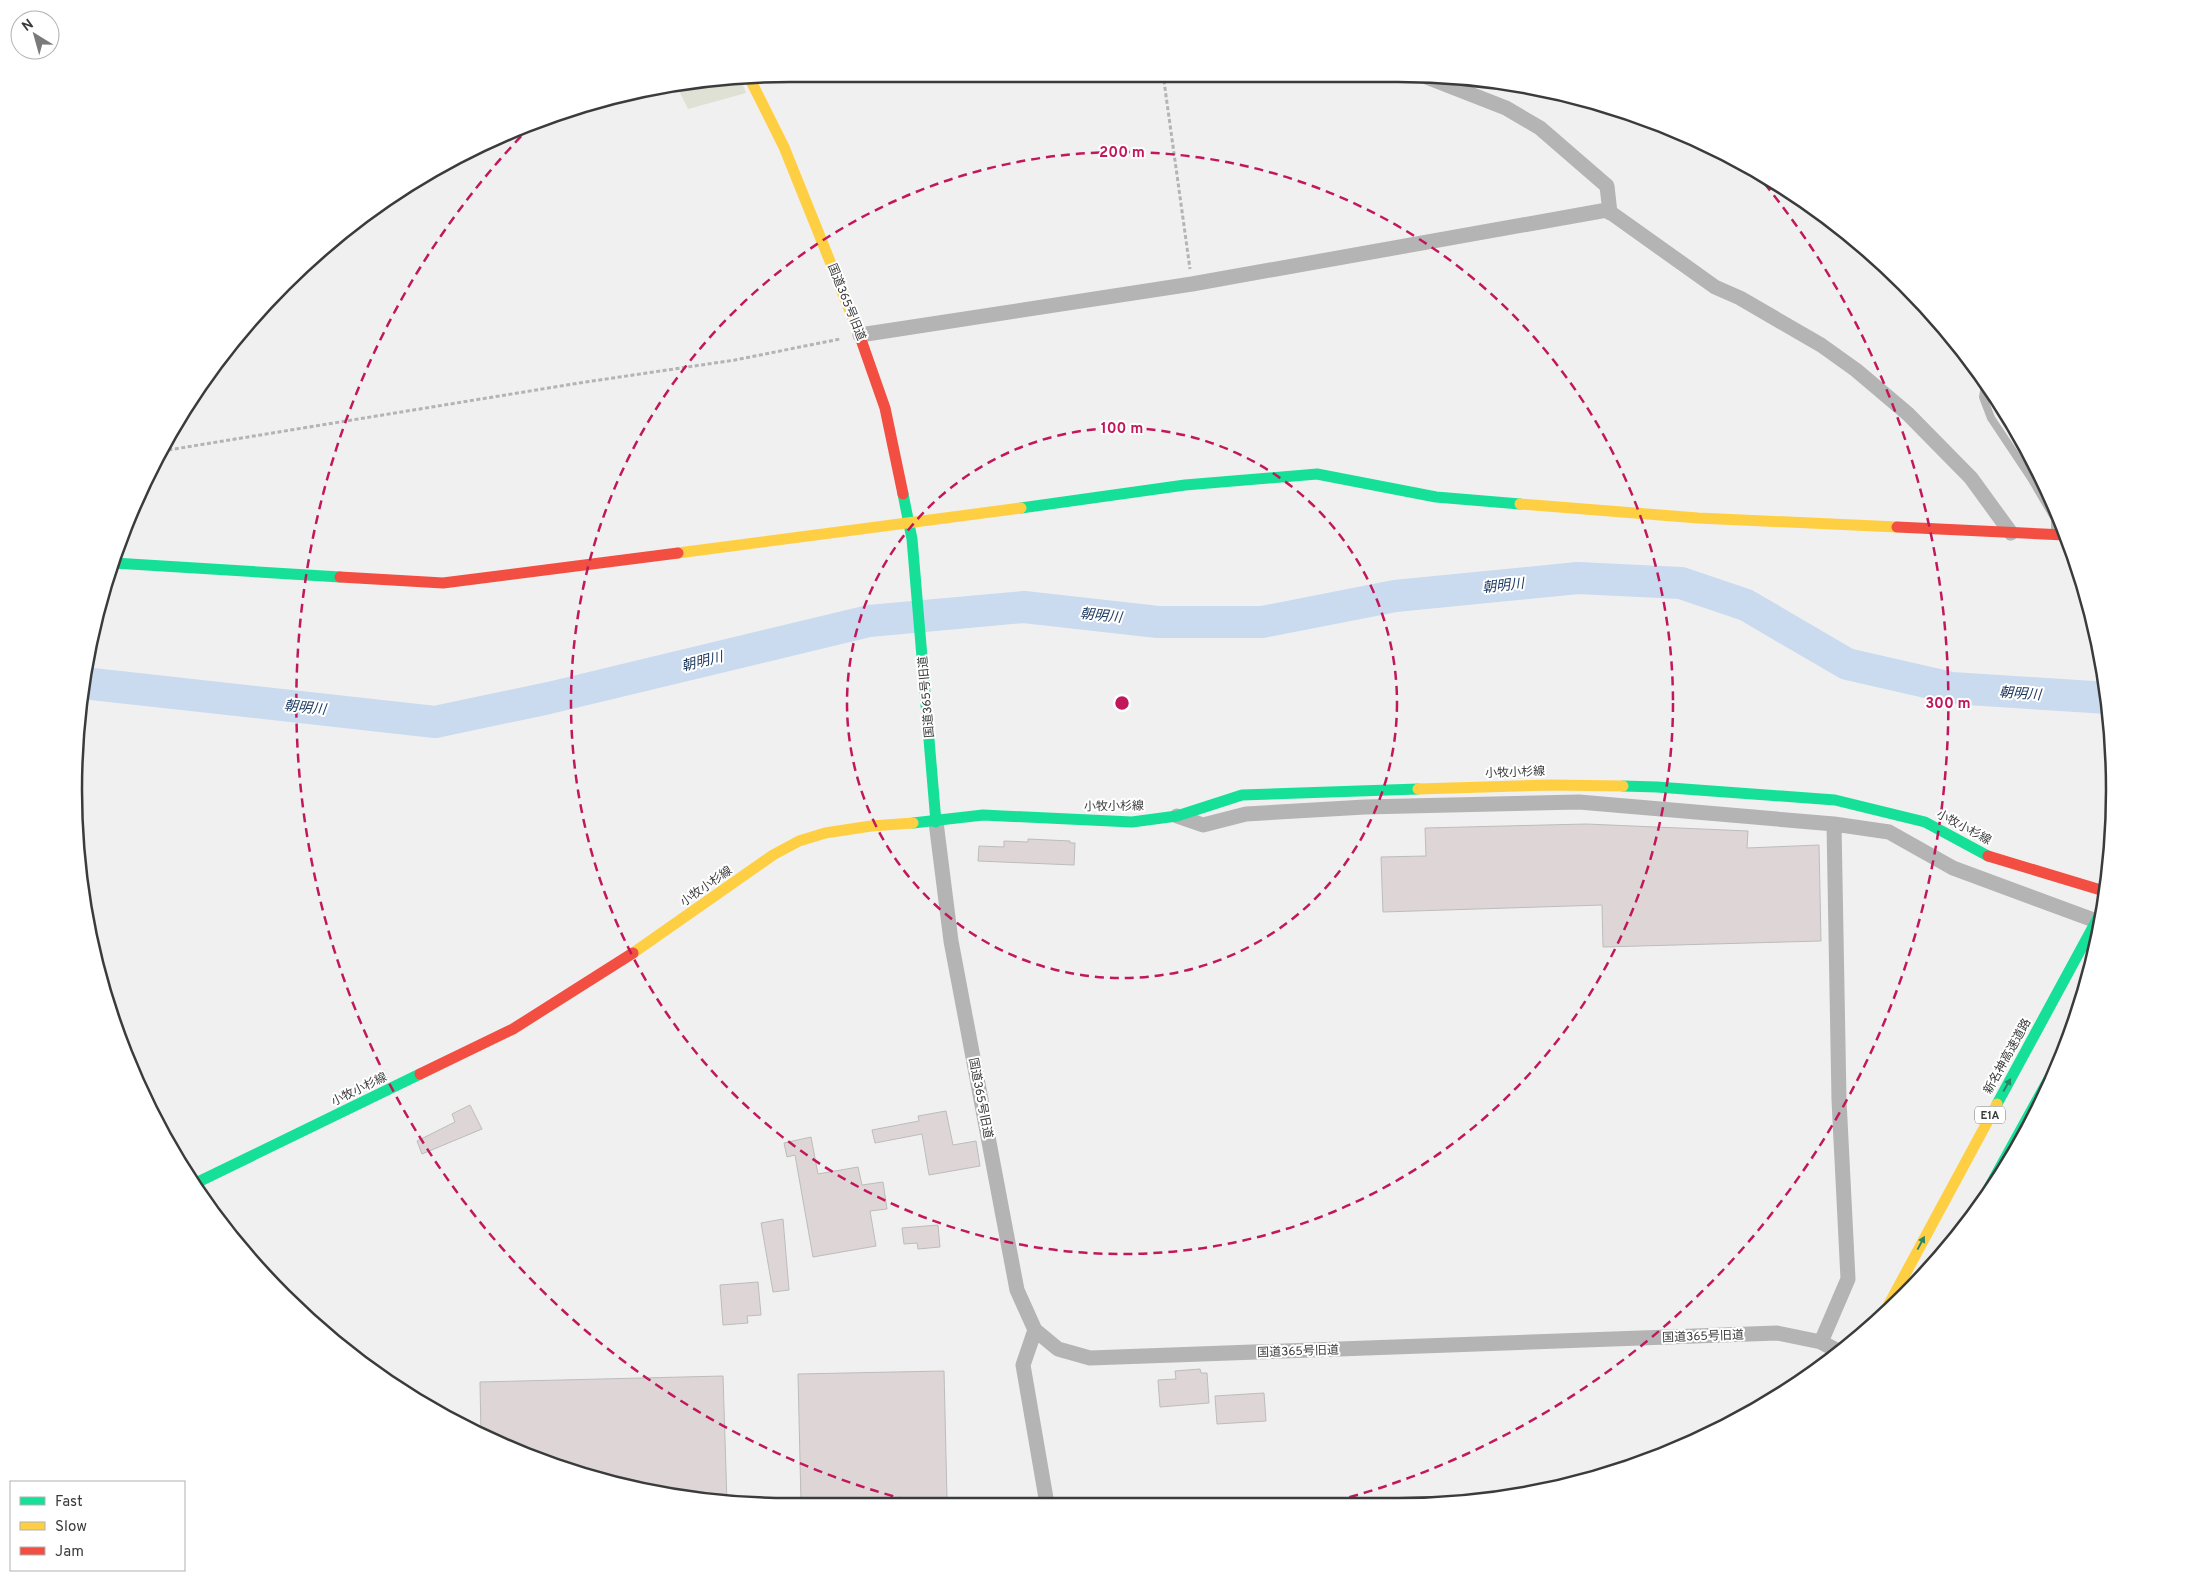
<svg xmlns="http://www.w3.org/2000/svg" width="2188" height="1581" font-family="Overpass,'Noto Sans JP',sans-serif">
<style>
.green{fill:#dee1d4}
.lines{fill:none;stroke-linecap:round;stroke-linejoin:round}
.river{stroke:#cadaef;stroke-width:32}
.building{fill:#ded6d6;stroke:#bdbcbc}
.path{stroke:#b4b4b4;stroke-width:3;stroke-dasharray:4 2.5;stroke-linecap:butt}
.lane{stroke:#b5b4b4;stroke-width:8}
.street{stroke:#b5b4b4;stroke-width:15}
.fast{stroke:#16e098;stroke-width:11}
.slow{stroke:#ffcf43;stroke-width:11}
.jam{stroke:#f24e42;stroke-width:11}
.fast-bridge{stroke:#16e098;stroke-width:11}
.slow-bridge{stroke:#ffcf43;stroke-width:11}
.oneway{fill:#2a8565}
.ring{fill:none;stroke:#c2185b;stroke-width:2.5;stroke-dasharray:9 6}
.labels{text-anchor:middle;stroke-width:4;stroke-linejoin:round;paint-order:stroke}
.shield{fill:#fff;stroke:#757676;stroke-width:1}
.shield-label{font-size:11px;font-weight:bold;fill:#3a3b3b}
.street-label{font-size:12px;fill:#3a3b3b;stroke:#fff}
.water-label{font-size:14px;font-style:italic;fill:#18365d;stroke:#fff}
.rim{fill:none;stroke:#3a3b3b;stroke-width:2.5}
.centre{fill:#c2185b;stroke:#fff;stroke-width:2.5}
.ring-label{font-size:15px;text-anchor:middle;font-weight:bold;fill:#c2185b;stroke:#fff;stroke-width:4;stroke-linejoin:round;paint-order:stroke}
</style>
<rect width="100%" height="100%" fill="#f0f0f0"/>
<path class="green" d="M741,80l5,13 -58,16 -10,-20z"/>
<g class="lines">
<path class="river" d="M83,683l352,39 114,-24 320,-77 155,-14 134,15h104l133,-26 183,-18 103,5 65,22 101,59 105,24 156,10"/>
</g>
<path class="building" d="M1586,824l162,7 -1,17 72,-3 2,96 -218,6 -1,-42 -219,7 -2,-55 45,-1 -1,-28z
M1028,839l42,2v2h5l-1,22 -96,-4 1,-15 25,1v-6l24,1z
M470,1105l12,24 -60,25 -5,-13 38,-19 -3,-8z
M946,1111l7,34 23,-4 4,25 -51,9 -7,-41 -47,9 -3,-13 47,-9 -1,-5z
M811,1137l7,37 40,-7 4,18 21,-3 4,27 -17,2 6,35 -63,11 -18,-102 -8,2 -3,-14z
M783,1219l6,71 -16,2 -12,-69z
M938,1225l2,22 -22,2 -1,-6 -13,1 -2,-16z
M758,1282l3,33 -14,1 1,7 -25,2 -3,-40z
M1200,1369l1,4h6l2,30 -49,4 -2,-27 18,-1 -1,-8z
M944,1371l3,128 -146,4 -3,-129z
M723,1376l4,127 -122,-20 -124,-47 -1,-54z
M1264,1393l2,28 -49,3 -2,-28z"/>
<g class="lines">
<path class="path" d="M1163,74l27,195
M162,451l417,-68 156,-23 105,-21"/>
<path class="lane" d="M1985,386l-2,11 8,21 40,60 24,41v15"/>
<path class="street" d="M1424,76l82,32 34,20 67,58 3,27
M860,335l332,-51 415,-74 108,77 25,11 81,47 35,25 52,44 63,64 40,55
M1177,816l26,9 43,-11 119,-7 214,-5 255,22 55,8 64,36 146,54
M936,822l15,119 66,349 18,40 23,19 32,9 687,-25 44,9 17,9
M1035,1330l-12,35 24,139
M1821,1342l27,-63 -9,-179 -5,-276"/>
<path class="fast" d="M903,494l9,45 24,283
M1021,508l164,-23 132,-11 119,23 84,7
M114,563l226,14
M1623,786l34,1 178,13 90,22 63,34
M913,823l70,-8 149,7 45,-6 65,-21 176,-6
M198,1182l222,-108
M1979,1206l77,-140"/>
<path class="slow" d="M750,79l34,68 74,184
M1520,504l178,14 199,9
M678,553l343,-45
M1418,789l133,-4 72,1
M633,953l140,-98 26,-14 26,-8 46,-7 42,-3"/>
<path class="jam" d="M858,331l27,77 18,86
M1897,527l168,8
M340,577l103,6 235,-30
M1988,856l116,35
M420,1074l93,-45 120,-76"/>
<path class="fast-bridge" d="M1997,1104l103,-190"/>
<path class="slow-bridge" d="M1882,1317l115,-213"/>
</g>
<defs><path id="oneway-solid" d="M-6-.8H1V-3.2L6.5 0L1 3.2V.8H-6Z" transform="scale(1.25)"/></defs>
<g class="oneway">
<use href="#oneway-solid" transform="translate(2007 1085) rotate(-61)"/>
<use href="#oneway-solid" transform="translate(1921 1243) rotate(-62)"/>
</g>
<g class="ring">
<circle cx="1122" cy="703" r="275"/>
<circle cx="1122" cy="703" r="551"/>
<path d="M922 1504A826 826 0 0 1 528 129M1755 172A826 826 0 0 1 1336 1501"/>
</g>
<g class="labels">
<rect class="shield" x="1975" y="1106.5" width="30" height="17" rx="4"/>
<g class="shield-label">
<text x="1990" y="1119">E1A</text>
</g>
<g class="street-label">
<text transform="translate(847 302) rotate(68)" y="4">国道365号旧道</text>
<text transform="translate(926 697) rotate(-95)" y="4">国道365号旧道</text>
<text transform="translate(1515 772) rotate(-2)" y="4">小牧小杉線</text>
<text transform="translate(1114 806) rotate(-1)" y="4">小牧小杉線</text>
<text transform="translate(1964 827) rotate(28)" y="4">小牧小杉線</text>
<text transform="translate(706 886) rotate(-35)" y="4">小牧小杉線</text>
<text transform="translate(2007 1056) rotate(-61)" y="4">新名神高速道路</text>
<text transform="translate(359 1089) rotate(-26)" y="4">小牧小杉線</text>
<text transform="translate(981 1098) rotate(79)" y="4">国道365号旧道</text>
<text transform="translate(1703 1336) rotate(-2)" y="4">国道365号旧道</text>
<text transform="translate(1298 1351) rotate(-2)" y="4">国道365号旧道</text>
</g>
<g class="water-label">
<text transform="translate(1503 585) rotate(-6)" y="5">朝明川</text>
<text transform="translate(1101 615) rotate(6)" y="5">朝明川</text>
<text transform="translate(702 661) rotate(-14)" y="5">朝明川</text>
<text transform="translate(2020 693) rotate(4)" y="5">朝明川</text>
<text transform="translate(305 707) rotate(6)" y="5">朝明川</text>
</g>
</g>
<path d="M0 0H2188V1581H0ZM790 82H1398A708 708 0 0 1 2106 790V790A708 708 0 0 1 1398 1498H790A708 708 0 0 1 82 790V790A708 708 0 0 1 790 82Z" fill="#fff" fill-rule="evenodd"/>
<path class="rim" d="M790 82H1398A708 708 0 0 1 2106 790V790A708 708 0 0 1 1398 1498H790A708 708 0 0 1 82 790V790A708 708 0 0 1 790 82Z"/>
<circle cx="1122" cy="703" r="8" class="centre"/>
<g class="ring-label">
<text x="1122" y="157">200 m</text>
<text x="1122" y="433">100 m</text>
<text x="1948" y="708">300 m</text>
</g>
<rect x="10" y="1481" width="175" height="90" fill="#ffffff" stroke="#b0b1b1"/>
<rect x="20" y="1497" width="25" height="8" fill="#16e098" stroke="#b0b1b1"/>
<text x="55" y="1506" font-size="15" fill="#3a3b3b">Fast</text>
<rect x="20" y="1522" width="25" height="8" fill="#ffcf43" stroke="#b0b1b1"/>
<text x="55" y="1531" font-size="15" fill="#3a3b3b">Slow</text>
<rect x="20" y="1547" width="25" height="8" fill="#f24e42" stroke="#b0b1b1"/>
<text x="55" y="1556" font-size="15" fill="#3a3b3b">Jam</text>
<g transform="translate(35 35) rotate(323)"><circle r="24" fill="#ffffff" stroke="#b0b1b1"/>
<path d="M0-4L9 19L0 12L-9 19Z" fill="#7a7a7a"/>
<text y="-8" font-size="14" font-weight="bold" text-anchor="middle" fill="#3a3b3b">N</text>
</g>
</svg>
